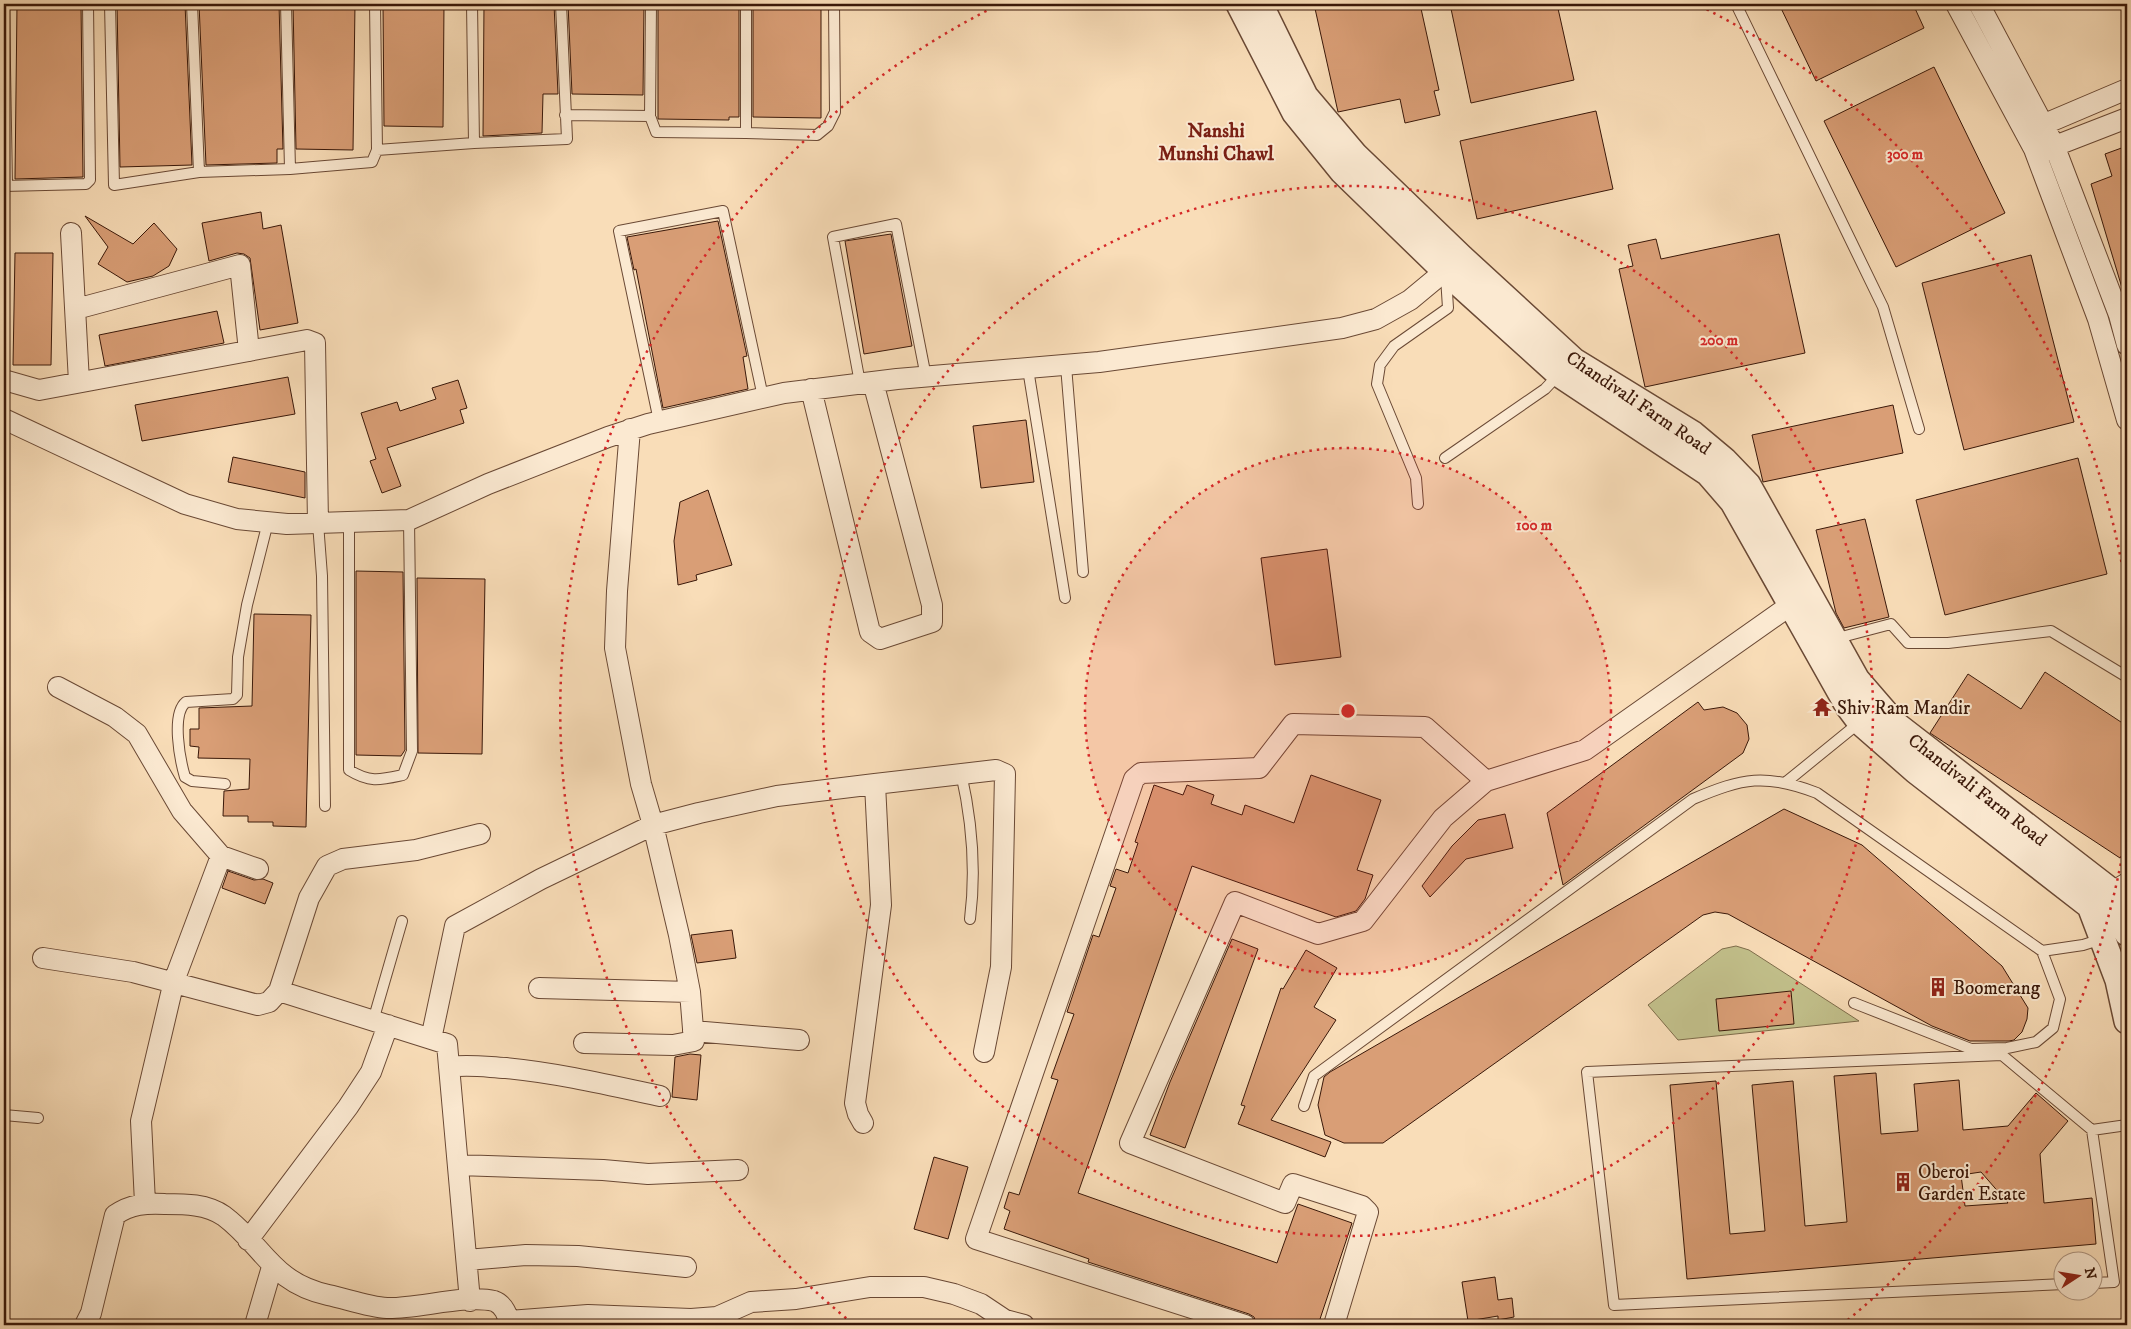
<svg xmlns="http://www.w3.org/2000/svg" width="2131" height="1329" font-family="'IM FELL DW Pica',serif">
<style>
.green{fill:#c2c08b;stroke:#7e6c4a}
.building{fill:#d99e76;stroke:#3a1809;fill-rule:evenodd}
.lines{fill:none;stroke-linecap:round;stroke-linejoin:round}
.service-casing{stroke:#6a4935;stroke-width:12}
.minor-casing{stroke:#6a4935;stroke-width:22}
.tertiary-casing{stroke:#6a4935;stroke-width:28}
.service{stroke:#fbe9d1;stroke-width:10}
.minor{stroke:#fbe9d1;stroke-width:20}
.tertiary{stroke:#fbe9d1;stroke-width:25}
.ring{fill:none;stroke:#d62828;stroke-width:2.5;stroke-dasharray:2.5 5}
.labels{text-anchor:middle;stroke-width:4;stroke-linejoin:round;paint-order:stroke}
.street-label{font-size:19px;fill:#3a1809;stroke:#fbe9d1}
.poi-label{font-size:19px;fill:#3a1809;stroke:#fbe9d1;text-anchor:start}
.neighbourhood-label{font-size:20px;font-weight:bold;fill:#7a1f14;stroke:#fbe9d1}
.centre{fill:#d62828;stroke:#fbe9d1;stroke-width:2.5}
.ring-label{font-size:15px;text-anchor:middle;font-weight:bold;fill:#d62828;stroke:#fbe9d1;stroke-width:4;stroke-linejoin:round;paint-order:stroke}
</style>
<rect width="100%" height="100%" fill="#f9ddb8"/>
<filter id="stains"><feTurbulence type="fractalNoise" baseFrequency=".004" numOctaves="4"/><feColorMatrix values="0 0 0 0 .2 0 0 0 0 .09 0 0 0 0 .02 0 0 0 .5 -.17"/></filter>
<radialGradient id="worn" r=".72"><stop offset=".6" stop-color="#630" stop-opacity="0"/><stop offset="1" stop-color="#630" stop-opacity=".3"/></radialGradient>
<path class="green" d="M1736,946l13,4 110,71 -181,19 -30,-35 74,-56z"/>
<path class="building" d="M17,4h64l2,173 -68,2z
M117,4h68l7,161 -72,2z
M199,4h80l4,145h-6v14l-71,2z
M293,4h62l-2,146 -57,-1z
M383,4h61l-1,123 -59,-1z
M484,4h70l4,90h-15l-1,39 -59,3z
M568,4h76l-1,91 -71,-1z
M658,4h81v113h-10v3l-71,-1z
M753,4h68v114l-68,-1z
M1314,4h106l19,86 -5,1 6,24 -35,8 -5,-24 -62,13z
M1450,4h107l17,76 -103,23z
M1779,4h134l11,24 -108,53z
M1934,67l71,146 -109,54 -72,-146z
M1596,111l17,78 -136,30 -17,-78z
M2127,146v151l-2,1 -34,-114 21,-8 -7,-22z
M261,212l2,17 18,-4 17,98 -38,7 -10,-72 -6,-4 -7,-1 -28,8 -7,-38z
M85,216l48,28 21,-21 23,26 -8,17 -16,10 -26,6 -29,-18 10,-17z
M718,221l29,135 -4,1 5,32 -85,19 -27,-139 -2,1 -7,-33z
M891,234l21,112 -48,8 -19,-113z
M1779,234l26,119 -160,34 -26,-118 14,-3 -5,-21 28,-6 5,20z
M15,253h38l-2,112h-38z
M2031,255l43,167 -110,28 -42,-167z
M217,311l7,32 -119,23 -6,-31z
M288,377l7,37 -153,27 -7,-36z
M458,380l9,28 -7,2 4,13 -77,25 14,38 -19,7 -12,-32 6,-2 -15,-46 36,-11 3,9 36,-12 -4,-11z
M1893,405l10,48 -140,29 -11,-47z
M1026,420l8,62 -53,6 -8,-62z
M233,457l72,15v26l-77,-16z
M2078,458l29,116 -162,41 -29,-115z
M708,490l24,75 -36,10 1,5 -19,5 -4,-44 6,-39z
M1865,519l24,98 -45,11 -8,-15 -20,-83z
M1327,549l14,108 -66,8 -14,-107z
M356,571l47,1 2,178 -4,6 -45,-1z
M417,578l68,1 -3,175 -64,-1z
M254,614l57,1 -5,212 -33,-1v-4h-25v-6h-25l1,-25 25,-2 1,-30 -52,-1 1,-11 -9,-1v-17h9v-21l53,-2z
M2045,672l82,54v121l-7,11 -190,-125 38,-59 53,35z
M1698,702l6,8 19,-3 14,6 10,12 2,14 -6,14 -180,132 -16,-72z
M1311,775l70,25 -24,70 16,5 -8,24 -9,12 -20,6 -144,-51 -114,327 199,70 21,-59 54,19 -34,102h-61l-3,-8 -5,-3 -161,-52 1,-3 -85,-30 6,-18 -6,-3 5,-16 10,3 39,-115 -7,-2 23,-64 -7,-2 26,-77 6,2 17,-49 -6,-2 6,-17 12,4 10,-30 -3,-1 19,-57 29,10 4,-10 27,10 -3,9 31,11 3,-10 49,18z
M1784,809l78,36 140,121 26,42 -1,11 -5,13 -8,8 -5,1h-39l-38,-15 -204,-112 -13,-2 -12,3 -320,228h-39l-19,-8 -7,-30 6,-28 6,-5z
M1505,814l8,34 -47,11 -36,38 -8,-11 30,-40 26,-26z
M228,871l26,9 9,-1 10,4 -8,21 -43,-16z
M732,930l4,28 -39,5 -6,-28z
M1232,939l26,10 -73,199 -35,-13 20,-53z
M1306,950l31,18 -23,39 22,13 -65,100 60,22 -6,15 -87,-33 7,-18 -4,-1 40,-117 2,1z
M1791,991l3,33 -75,7 -3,-32z
M690,1054l11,1 -4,45 -25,-3 3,-40z
M1876,1073l5,61 37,-3 -4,-47 45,-4 4,50 45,-4 28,-33 32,28 -28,33 4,49 48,-5 4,46 -409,35 -17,-194 46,-4 14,153 35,-3 -13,-146 41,-4 12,145 42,-4 -13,-146zM1981,1172l27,31 -43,3 -4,-31z
M934,1157l34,10 -20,72 -34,-10z
M1495,1277l3,23 14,-2 2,19 -16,3v-4l-30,5 -6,-39z"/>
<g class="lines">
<g class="service-casing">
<path id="service" d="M110,4l4,181 85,-13 -7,-168
M746,4v129l71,2 11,-9 7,-14 -1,-108
M1736,4l147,303 36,122
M4,7l3,179
M565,115l85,1 1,-112
M650,116l6,16 90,1
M474,143l93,-4 -6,-135
M377,150l97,-7 -2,-139
M290,169l82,-7 5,-12 -2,-146
M199,172l91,-3 -4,-165
M4,186l82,-2 4,-4 -2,-176
M1066,366l17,206
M1028,369l37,229
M860,383l-27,-146 63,-13 30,153
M659,421l-40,-190 104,-20 40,186
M1445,458l100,-69 14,-15
M1418,504l-2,-26 -39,-94 3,-19 14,-19 54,-38 -2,-31
M349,522v248c21,13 31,10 54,5l9,-24 -3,-231
M318,523l4,53 3,230
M1834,639l57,-15 17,19h40l103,-12 76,46
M961,773c11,48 15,98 9,146
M1785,783l75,-61
M225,784l-33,-3 -7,-4c-5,-17 -14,-63 1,-75l47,-3 4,-4 1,-38 9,-52 21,-83
M2042,951l41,-6 19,-6
M373,1021l29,-100
M1304,1106l10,-30 379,-277c50,-21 72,-26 124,-6l225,158 18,48 -7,29 -17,14 -29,6 -36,1 -117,-46
M4,1115l34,3
M2092,1130l35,-5
M2064,1284l-450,21 -27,-233 415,-17 90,75 22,152 -20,1"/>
</g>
<g class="minor-casing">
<path id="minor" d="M1956,4l78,145 64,170 29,101
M1979,4l75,141 65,170 8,30
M2033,129l94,-40
M2042,151l85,-33
M71,233l8,149
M76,309l164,-44 9,86
M4,380l35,10 268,-50 8,3 3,180
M811,389l59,243 10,7 52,-17v-17l-59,-223
M4,419l181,85 52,15 50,5 122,-4 79,-36 120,-47 40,-13 136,-31 113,-14 202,-17 243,-34 34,-9 34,-19 47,-39
M58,687l57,30 22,17 45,77 39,45 37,13
M875,784l121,-14 9,4 -4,193 -17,85
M2090,906l37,-23
M43,958l90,14 125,33 11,-3 10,-11 168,53 23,257
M539,988l151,4
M279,991l30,-93 18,-32 16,-7 73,-9 64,-16
M693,1031l106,9
M431,1039l24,-113 86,-47 112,-54 46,-12 78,-17 98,-12 6,121 -26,198 3,11 5,9
M584,1043l89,2 21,-4 -4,-49 -11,-57 -26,-110 -12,-41 -26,-136 2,-57 13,-162
M449,1067c19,-3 37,0 57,1 52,5 103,17 154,28
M458,1165l145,5 45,4 90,-4
M145,1203l-4,-82 33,-140 47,-125
M248,1240l100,-133 23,-35 17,-47
M467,1260l59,-5 52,1 108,11
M509,1321l79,-6 103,4 26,-2 34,-15 45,-3 74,-12h54l30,7 27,10 24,16 19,5
M85,1325l6,-12 24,-98c16,-11 31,-12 50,-11 20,0 42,0 59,12 40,30 47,66 104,79 19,4 40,12 59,13 29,1 81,-14 107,-7 9,3 15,15 15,24
M255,1325l17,-58
M1245,1325l-269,-86 158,-460 7,-6 118,-5 34,-44 132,3 61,54
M1334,1325l34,-113 -6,-6 -69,-22 -8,19 -155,-60 105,-241 83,32 45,-13 80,-103 43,-37 99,-31 217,-153"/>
</g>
<g class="tertiary-casing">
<path id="tertiary" d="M1239,4l56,109 47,58 103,100 114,103 149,99 25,29 115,204 12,16 56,49 174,135 28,74 9,41
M1260,4l45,92 50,59 107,103 112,103 119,73 31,26 24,25 109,195 38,44 216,167 16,42"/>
</g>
<use href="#service" class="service"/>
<use href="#minor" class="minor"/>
<use href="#tertiary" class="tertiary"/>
</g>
<circle cx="1348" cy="711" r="263" fill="#d62828" fill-opacity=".12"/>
<g class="ring">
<circle cx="1348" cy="711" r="263"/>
<circle cx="1348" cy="711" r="525"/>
<path d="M2126 834A788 788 0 0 1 1844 1323M852 1323A788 788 0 0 1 996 6M1700 6A788 788 0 0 1 2126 588"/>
</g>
<defs>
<g id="temple-bare" transform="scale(1.5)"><path d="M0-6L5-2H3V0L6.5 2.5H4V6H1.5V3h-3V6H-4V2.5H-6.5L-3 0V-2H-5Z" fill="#8f2418" stroke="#fbe9d1" stroke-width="2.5" paint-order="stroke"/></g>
<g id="building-bare" transform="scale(1.5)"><path d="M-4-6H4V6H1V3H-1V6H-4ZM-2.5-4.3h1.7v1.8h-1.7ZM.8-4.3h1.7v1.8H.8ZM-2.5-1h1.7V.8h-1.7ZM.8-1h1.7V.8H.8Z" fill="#8f2418" stroke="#fbe9d1" stroke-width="2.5" paint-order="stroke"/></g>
</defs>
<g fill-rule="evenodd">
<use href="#temple-bare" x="1822" y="707"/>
<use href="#building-bare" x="1938" y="987"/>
<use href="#building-bare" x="1903" y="1182"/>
</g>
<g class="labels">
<g class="street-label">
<text transform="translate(1639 402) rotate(34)" y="7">Chandivali Farm Road</text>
<text transform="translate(1978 789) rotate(38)" y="7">Chandivali Farm Road</text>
</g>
<g class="poi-label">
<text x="1837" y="714">Shiv Ram Mandir</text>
<text x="1953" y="994">Boomerang</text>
<text x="1918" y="1178">Oberoi<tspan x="1918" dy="22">Garden Estate</tspan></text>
</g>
<g class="neighbourhood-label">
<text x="1216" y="137">Nanshi<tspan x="1216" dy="23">Munshi Chawl</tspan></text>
</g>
</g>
<circle cx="1348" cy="711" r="8" class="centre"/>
<g class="ring-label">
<text x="1905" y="159">300 m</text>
<text x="1719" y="345">200 m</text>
<text x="1534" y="530">100 m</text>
</g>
<rect width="2131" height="1329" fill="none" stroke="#f9ddb8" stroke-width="20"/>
<rect x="5" y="5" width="2121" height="1319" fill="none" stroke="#3a1809" stroke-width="2.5"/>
<rect x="10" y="10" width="2111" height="1309" fill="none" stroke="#3a1809"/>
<g transform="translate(2078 1276) rotate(78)"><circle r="24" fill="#fbe9d1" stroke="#ae9581"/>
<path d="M0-4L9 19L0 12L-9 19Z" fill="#8f2418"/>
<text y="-8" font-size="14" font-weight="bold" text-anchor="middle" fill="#3a1809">N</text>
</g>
<rect width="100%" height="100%" filter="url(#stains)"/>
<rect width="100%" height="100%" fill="url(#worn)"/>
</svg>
